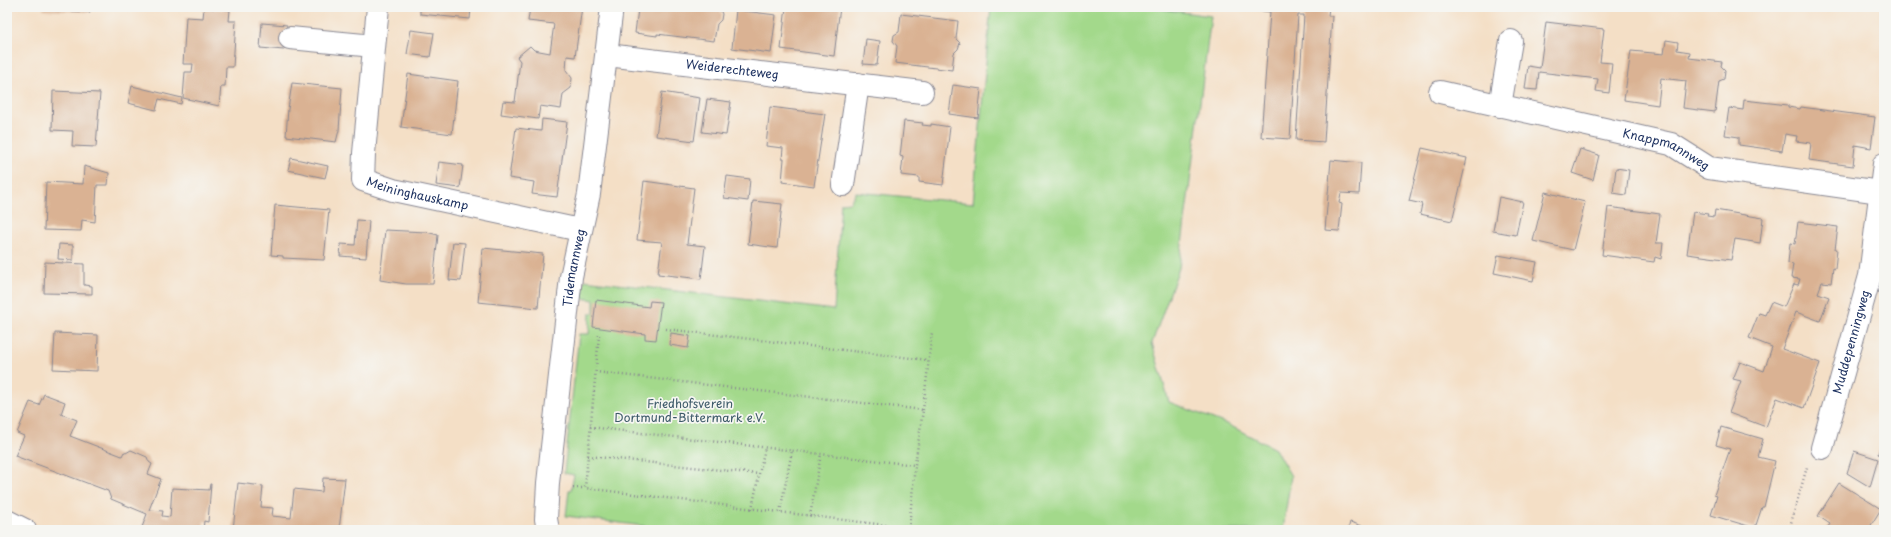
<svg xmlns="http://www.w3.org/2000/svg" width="1891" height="537" font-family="'Playpen Sans',sans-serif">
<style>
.green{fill:#a3d98b;stroke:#5f8474}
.building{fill:#dab293}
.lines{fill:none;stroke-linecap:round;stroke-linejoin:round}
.minor-casing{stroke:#888792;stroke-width:24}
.path{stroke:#888792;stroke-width:2.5;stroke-dasharray:1 3;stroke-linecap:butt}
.minor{stroke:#fff;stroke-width:22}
.labels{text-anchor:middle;stroke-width:3.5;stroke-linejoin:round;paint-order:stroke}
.street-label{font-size:12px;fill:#1b2f5e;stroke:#f6f6f2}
.park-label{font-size:12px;fill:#3d5a69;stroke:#f6f6f2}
</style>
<rect width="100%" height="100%" fill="#f6f6f2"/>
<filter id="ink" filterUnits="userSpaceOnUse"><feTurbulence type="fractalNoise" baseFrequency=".025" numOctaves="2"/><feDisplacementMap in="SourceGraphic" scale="8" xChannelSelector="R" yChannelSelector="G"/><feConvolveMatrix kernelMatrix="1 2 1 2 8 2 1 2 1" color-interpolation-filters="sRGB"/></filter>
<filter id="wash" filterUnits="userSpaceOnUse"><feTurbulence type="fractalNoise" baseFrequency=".012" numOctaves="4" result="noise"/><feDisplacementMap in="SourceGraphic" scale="16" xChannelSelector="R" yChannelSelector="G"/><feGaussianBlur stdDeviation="0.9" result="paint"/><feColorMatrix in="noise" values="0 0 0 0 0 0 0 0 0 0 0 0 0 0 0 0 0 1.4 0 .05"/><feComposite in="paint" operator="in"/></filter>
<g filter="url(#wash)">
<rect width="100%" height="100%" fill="#f4dfc6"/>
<path class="green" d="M991,7h154l66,9 -32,252 -27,75 17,59 60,23 46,24 16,27 -8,54h-609l-108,-14 3,-26h2l3,-15 -10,-2 15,-139h10l1,-21h4v-13l-12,-2 2,-18 250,30 7,-107 9,-1 6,-10 117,11z"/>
<g id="blocks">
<path class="building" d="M44,7h46v5l-47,-2z
M420,7h51l-1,12 -50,-5z
M530,7h52l-7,50 -8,-1 -1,14 6,8 -1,10 -8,6 -2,15 -21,-3 -2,13 -37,-5 2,-13 12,1 5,-41 -3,-4 13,-11 4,4 16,3 4,-29 -26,-3z
M657,7h62l3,7 -1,6 -4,4 -3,17 -57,-7v2l-22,-3 3,-24 18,2z
M786,7h54l-6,49 -53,-7z
M1234,7h95l-1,9h4l-8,126 -28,-2 8,-125h-6l-8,124 -29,-2 9,-125z
M204,8l26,2 -1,11h7l-3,46h-7l-1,19h-4l-2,20 -36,-8 2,-26h7l1,-8h-10l3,-47 17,1z
M736,10l40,5 -5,38 -39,-5z
M901,14l57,7 -2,18 4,4 -2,6 -4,4 -2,17 -57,-7 2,-17 -4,-5 1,-6 5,-3z
M1546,22l58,7 -4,33 12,1 -3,30 -13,-2 2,-12 -59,-7 -2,18 -12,-1 3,-23 12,2z
M262,23l25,2 -3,25 -24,-2z
M411,30l23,3 -4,24 -23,-3z
M866,39l14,2 -3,24 -14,-1z
M1666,40l12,2 -1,8 13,2 -1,6 33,4 -1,4 4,4 -1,9 -5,2 -4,31 -32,-4 3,-27 -25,-3 -3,27 -34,-5 7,-49 33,3z
M408,74l50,7 -6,53 -51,-7z
M292,83l50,5 -3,42 -3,12 -50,-6 2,-27z
M953,85l28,4 -3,29 -29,-4z
M132,86l50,12 -1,6 -22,-5 -3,11 -28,-7z
M53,91l47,2 -4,54 -24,-1 1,-15 -21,-1z
M662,92l38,6 -6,43 -38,-5z
M707,99l24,3 -5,33 -24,-3z
M1744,100l44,5v2l12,2 1,-2 74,10 -4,31 -16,-3 -2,21 -44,-6 2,-17 -15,-2 1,-5 -12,-2 -3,17 -43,-6v-8l-14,-2 4,-27 14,2z
M770,107l55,7 -11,72 -32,-4 2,-23h-2l1,-11 -17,-2z
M542,119l25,3 -10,75 -25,-3 2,-12 -25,-4 7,-50 25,3z
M904,121l19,2 -1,2 9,1v-2l19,3 -7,58 -24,-3v-5l-18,-2 2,-18 -3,-1z
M1422,148l45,10 -15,63 -32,-7 2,-10 -13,-3z
M1580,149l19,6 -6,25 -21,-7z
M291,158l37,8 -3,12 -37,-8z
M1331,160l30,3 -2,31 -18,-1 -2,10 3,1 -3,27 -14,-1z
M439,162l24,3 -3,23 -24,-3z
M84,166l25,7 -1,12h-11l-2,37 -13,-2 -1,11 -37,-1 2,-48 37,2z
M1616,168l13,2 -3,25 -13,-2z
M727,176l23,3 -2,22 -24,-3z
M644,181l50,7 -7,56 18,2 -4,33 -43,-5 4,-32 -25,-2z
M1545,192l40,10 -12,48 -40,-9z
M1499,197l24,5 -7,33 -23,-4z
M753,201l29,3 -5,44 -29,-4z
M275,205l54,5 -5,50 -41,-2v-2l-12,-1z
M1608,207l52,7 -4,29h7l-2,16 -6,-2 -1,5 -52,-7z
M1715,210l48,8 -3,25 -25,-4 -4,21 -44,-6 6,-42 15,2 -1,2 7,1z
M357,220l12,1 -3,37 -26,-2 1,-12 14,1z
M1798,222l40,5 -3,22h2l-2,20 -2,-1 -2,15 -9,-1 -4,11 11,4 -9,24 -24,-9 -14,37 38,14 -16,45 -27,-10 -11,29 -37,-14 12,-32 -8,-2 7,-17 24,9 8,-24 -23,-9 10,-25 6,2 6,-13 13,5 10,-23 4,1 2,-6 -9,-1 2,-14 -5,-1 2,-20 5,1z
M385,230l41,2 12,3 -5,49h-27l-26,-4z
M453,242l12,1 -4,38 -12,-1z
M59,244l14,1v15l-15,-1z
M483,248l60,6 -5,54 -60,-6z
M1498,255l39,7 -4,19 -39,-8z
M45,262l39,2v21l8,1v8l-48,-1z
M596,300l53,7 1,-6 11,1 -5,38 -11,-1v-5l-52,-7z
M55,333l43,2 -1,36 -44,-2z
M671,333l19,3 -2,12 -18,-3z
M44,394l21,8 -4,12 16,6 -7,16 52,20 2,-4 2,1 5,-3 16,7 2,5 3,2 -4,10 13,5 -12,31 14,1 -1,5 8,1 2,-29 37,2 1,-6h1l-3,38 -4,-1 -1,9h-62l6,-16 -36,-15 -3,-8 -93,-35 9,-20 -7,-3 13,-31 9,3z
M1721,427l42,12 -5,18 17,4 -11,46h-2l-7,21 -44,-13 6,-19 -3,-1 16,-46 -14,-4z
M1884,435v21l-6,-2z
M1854,451l24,8 -8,28 -23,-14z
M323,478l22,1 -6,51h-106l5,-47 25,3 -2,21 12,1 -1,8 19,2 3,-29 28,3z
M1839,483l42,26 -13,21h-42l4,-6 -12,-8z
M1350,522l25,8h-27z"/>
</g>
</g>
<g filter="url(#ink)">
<use href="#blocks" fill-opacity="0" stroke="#888792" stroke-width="1"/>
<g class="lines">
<g class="minor-casing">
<g id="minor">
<path id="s1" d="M378,7l-14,146 -1,27 30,10 187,40"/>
<path d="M290,38l84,8"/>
<path id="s2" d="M607,55l315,37"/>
<path id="s3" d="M1440,92l231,52 38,24 171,24"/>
<path d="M1500,106l11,-65"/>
<path d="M843,185l15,-101"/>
<path id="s4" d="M1822,448l48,-172 14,-112"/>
<path d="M7,521l18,9"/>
<path id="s5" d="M548,530l-2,-11 2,-36 23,-206 18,-83 23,-187"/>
</g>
</g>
<path class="path" d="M666,329l262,31
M599,335l-14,153 324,40 6,-63
M923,410l9,-78
M590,427l325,38 8,-55 -327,-38
M588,456l171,18 6,-26
M573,488h12
M752,509l7,-35
M780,512l12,-61
M810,516l11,-62
M1789,530l18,-63"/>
<use href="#minor" class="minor"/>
</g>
</g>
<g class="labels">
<g class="street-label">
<text dy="4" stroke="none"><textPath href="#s2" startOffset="126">Weiderechteweg</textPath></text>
<text dy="4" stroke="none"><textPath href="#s3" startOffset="234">Knappmannweg</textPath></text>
<text dy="4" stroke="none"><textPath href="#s1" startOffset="230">Meininghauskamp</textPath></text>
<text dy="4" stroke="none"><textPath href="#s5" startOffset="264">Tidemannweg</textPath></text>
<text dy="4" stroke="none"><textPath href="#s4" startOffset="110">Muddepenningweg</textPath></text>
</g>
<g class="park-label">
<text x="690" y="408">Friedhofsverein<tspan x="690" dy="14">Dortmund-Bittermark e.V.</tspan></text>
</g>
</g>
<rect width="1891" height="537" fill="none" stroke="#f6f6f2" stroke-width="24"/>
</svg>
